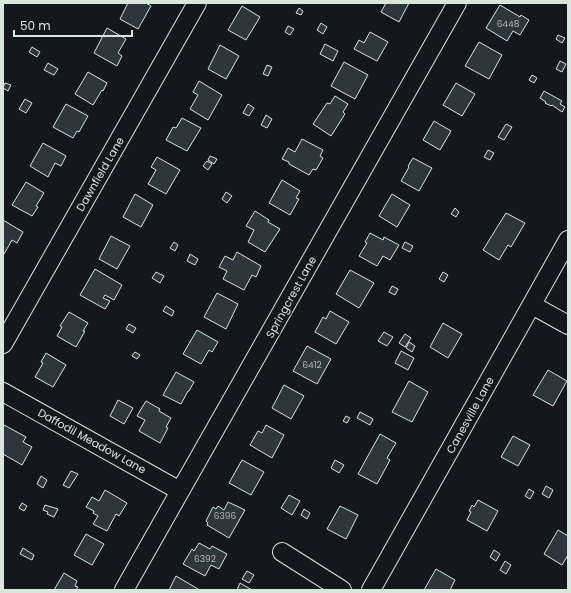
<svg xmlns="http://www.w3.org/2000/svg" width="571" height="593" font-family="Poppins,sans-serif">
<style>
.building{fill:#2c363c;stroke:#d8e6dc}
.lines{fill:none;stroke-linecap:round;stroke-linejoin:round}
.minor-casing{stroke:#d8e6dc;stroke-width:20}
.minor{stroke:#14181c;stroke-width:18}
.labels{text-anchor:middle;stroke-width:3;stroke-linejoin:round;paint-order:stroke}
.number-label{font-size:9px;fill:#adbab4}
.street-label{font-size:11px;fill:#d8e6dc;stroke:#14181c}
</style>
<rect width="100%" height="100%" fill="#14181c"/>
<path class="building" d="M128,3h18l5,3 -13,23 -18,-10z
M386,3h23l-10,19 -18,-10z
M500,5l20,12 1,-2 8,5 -9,15 -7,-4 -6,10 -21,-13z
M242,6l18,11 -14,23 -18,-10z
M299,8l4,3 -2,4 -5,-2z
M321,23l6,4 -4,7 -6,-4z
M288,26l6,3 -4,6 -5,-3z
M107,28l19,11 -8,14 4,3 -5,10 -23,-13z
M370,32l18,10 -11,19 -23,-12 5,-9 5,3z
M558,35l7,3 -3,5 -6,-4z
M479,42l23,13 -13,24 -24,-13z
M325,44l13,7 -5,10 -13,-7z
M220,45l19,11 -13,23 -18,-10z
M32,47l8,5 -3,5 -8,-5z
M560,61l6,3 -4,8 -6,-3z
M344,62l24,13 -13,24 -24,-13z
M48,63l10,6 -4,6 -10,-5z
M267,65l5,2 -4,9 -5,-2z
M88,72l19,11 -4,8 -1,-1 -9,15 -18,-11z
M532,75l5,3 -3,5 -5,-3z
M199,81l23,14 -14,25 -18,-11 8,-14 -5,-3z
M5,83l6,2 -3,6 -5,-3z
M456,83l19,11 -13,22 -19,-11z
M544,91l18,10 -2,3 5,3 -3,5 -10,-7 -1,1 -6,-3 1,-1 -6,-4z
M335,96l13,8 -5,8 2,2 -14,22 -18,-12 14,-21 3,1z
M25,99l7,4 -6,10 -7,-4z
M66,104l22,12 -9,16 -2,-1 -4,7 -20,-11z
M248,104l6,4 -5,8 -6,-3z
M266,115l6,4 -5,9 -6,-3z
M182,118l19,10 -14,23 -21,-11 7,-13 3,1z
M434,121l17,10 -11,19 -17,-10z
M506,124l6,3 -8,13 -6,-3z
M302,139l21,11 -3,6 3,2 -7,12 -3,-1 -4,6 -20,-11v-2l-7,-3 6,-11 7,4z
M43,143l23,13 -5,10 -6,-3 -7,14 -18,-11z
M488,150l6,3 -4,7 -6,-3z
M210,156l7,3 -3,5 -6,-4z
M157,157l23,13 -14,24 -18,-10 8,-14 -5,-3z
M413,158l19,10 -13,23 -18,-10 8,-14 -1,-1z
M207,161l5,3 -4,6 -5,-4z
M282,180l18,11 -4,7 3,1 -9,16 -21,-12z
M26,182l18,11 -8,13 2,1 -6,9 -20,-11z
M226,192l6,4 -5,7 -5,-4z
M135,194l18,11 -12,22 -18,-10z
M392,194l18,11 -13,22 -18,-11z
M455,208l4,4 -3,5 -5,-3z
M255,211l14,9 -1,2 12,7 -15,23 -17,-10 6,-12 -8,-4z
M506,213l19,10 -14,24 -3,-2 -9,15 -16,-10z
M3,220l20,12 -6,11 -5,-3 -8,14h-1z
M370,233l13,7 1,-3 15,8 -9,15 -7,-4 -6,10 -18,-10 8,-13 -2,-1z
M111,236l19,10 -13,23 -18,-10z
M174,242l4,3 -3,6 -5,-3z
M405,242l8,4 -3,6 -8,-4z
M237,252l24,14 -5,11 -4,-2 -8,15 -21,-11 4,-8 -8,-4 6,-11 8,4z
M190,254l8,5 -3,6 -8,-4z
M95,269l27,16 -8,15 -9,-5 -2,3 7,3 -5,8 -25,-14z
M350,270l24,13 -15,25 -23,-14z
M156,272l8,4 -4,7 -8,-5z
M443,272l5,3 -4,7 -5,-3z
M392,286l6,3 -3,6 -6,-3z
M217,293l21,11 -12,25 -22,-12z
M166,306l8,5 -2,5 -9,-5z
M330,311l19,11 -13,22 -21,-12 8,-15 3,2z
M69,312l19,11 -5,8h2l-9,16 -19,-11 5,-9 -2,-1z
M443,323l19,11 -14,24 -18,-11z
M129,324l7,4 -3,5 -7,-4z
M197,330l21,12 -6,10 -3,-2 -8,14 -18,-10z
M384,332l9,5 -6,9 -9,-5z
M405,334l6,4 -6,9 -6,-4z
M409,342l6,4 -3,6 -6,-4z
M307,346l24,13 -14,25 -24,-13z
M401,351l13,7 -6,12 -13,-7z
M135,352l5,3 -3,4 -5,-3z
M46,353l20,12 -13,22 -18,-10 8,-14 -2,-1z
M548,370l19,11 -14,25 -20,-11z
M176,372l18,10 -5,9h-1l-7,13 -18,-9z
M409,381l19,11 -16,30 -20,-10z
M284,385l20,11 -13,23 -19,-11z
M118,400l15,8 -9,16 -14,-8z
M146,401l14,8 -1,2 12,7 -5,9 2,1 -8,15 -21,-12 6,-11 -8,-4z
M360,412l13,7 -3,6 -13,-7z
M346,416l4,2 -3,5 -4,-2z
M4,425l22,12 -3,5 9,5 -10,18 -19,-11v-26z
M266,425l18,10 -12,23 -22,-13 8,-14 4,2z
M380,434l16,9 -9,15 3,2 -13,24 -19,-10z
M513,436l17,9 -12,21 -17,-9z
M242,460l22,12 -13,23 -22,-12z
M335,460l9,5 -5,8 -8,-5z
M71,471l7,3 -9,14 -6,-3z
M41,476l6,4 -4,8 -6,-4z
M546,486l7,4 -4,8 -7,-4z
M529,489l5,3 -4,7 -5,-3z
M105,490l22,13 -8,13 -3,-2 -9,17 -14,-7 5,-8 -5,-3 1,-2 -8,-4 6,-10 7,4z
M289,495l11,6 -8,14 -11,-7z
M478,500l20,11 -11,20 -20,-11 4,-8 -2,-1 3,-6 2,2z
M228,502l17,8 -16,28 -22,-13 1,-2 -2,-2 7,-14 3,2 2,-3 6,4z
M22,503l5,3 -3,5 -5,-3z
M45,505l13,4 -4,8 -7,-3 1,-2 -5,-2z
M340,506l18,9 -12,24 -19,-10z
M304,509l6,4 -3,6 -6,-4z
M558,530l10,6v19l-6,10 -18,-11z
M86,534l18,10 -12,21 -18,-10z
M199,543l11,6 2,-3 15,8 -8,15 -8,-4 -6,11 -22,-12 9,-15 2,2z
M23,548l11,7 -2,5 -12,-6z
M494,550l6,4 -4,7 -6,-4z
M505,561l6,4 -5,9 -6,-4z
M436,569l19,11 -5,10h-26z
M247,571l7,4 -5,8 -7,-4z
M64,573l13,8 -2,5 3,1 -2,3h-22z
M176,576l22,13 -1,1h-28z
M240,583l12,7h-15z"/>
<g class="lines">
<g class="minor-casing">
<path id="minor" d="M532,305l36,20
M3,344l194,-341
M3,392l177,99
M282,552l60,38
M124,590l333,-587
M371,590l197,-350"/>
</g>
<use href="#minor" class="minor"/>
</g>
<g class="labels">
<g class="number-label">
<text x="508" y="27">6448</text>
<text x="312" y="368">6412</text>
<text x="225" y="519">6396</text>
<text x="205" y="562">6392</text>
</g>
<g class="street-label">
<text transform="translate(100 174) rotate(-60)" y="4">Dawnfield Lane</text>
<text transform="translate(291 297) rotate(-61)" y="4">Springcrest Lane</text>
<text transform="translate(470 415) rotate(-61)" y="4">Canesville Lane</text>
<text transform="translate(92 441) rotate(29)" y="4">Daffodil Meadow Lane</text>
</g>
</g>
<rect width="571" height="593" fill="none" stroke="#d8e6dc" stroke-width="8"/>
<path d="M14 30v6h118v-6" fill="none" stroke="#d8e6dc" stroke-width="2"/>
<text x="20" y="30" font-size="12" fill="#d8e6dc" stroke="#14181c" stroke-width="3" paint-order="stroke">50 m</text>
</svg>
